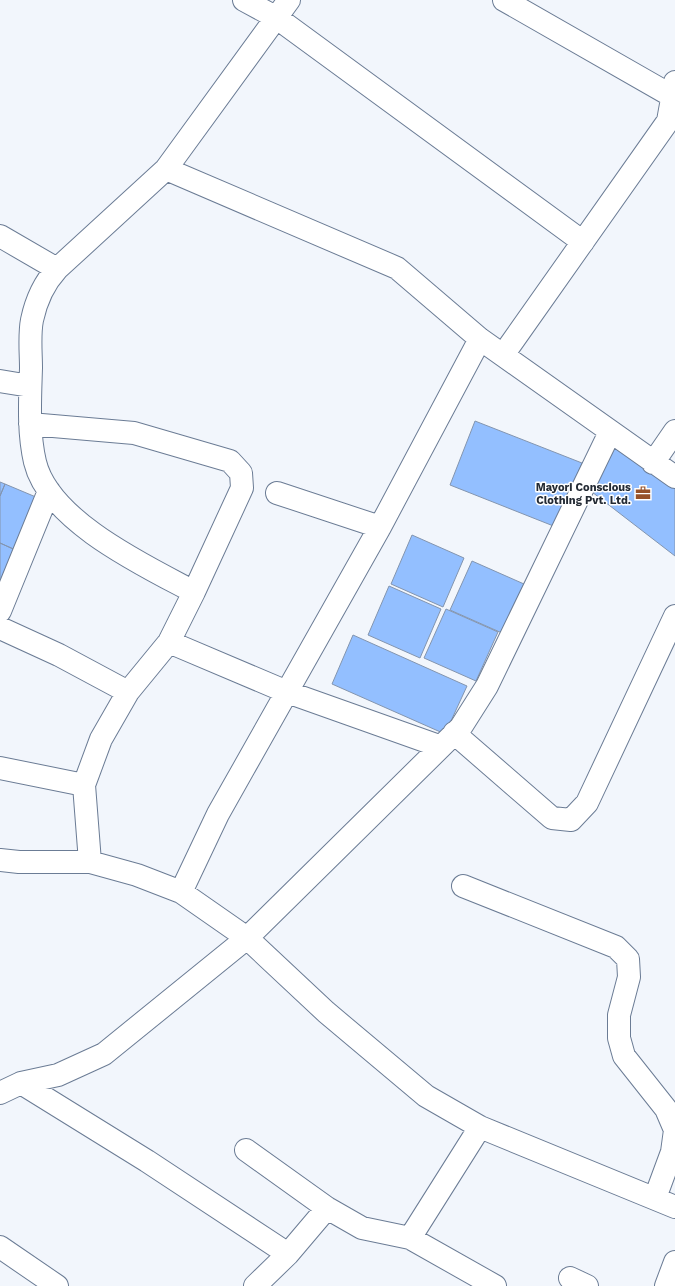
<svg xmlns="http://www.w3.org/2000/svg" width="675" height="1286" font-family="'Work Sans',sans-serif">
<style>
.building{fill:#93bfff;stroke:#8395af}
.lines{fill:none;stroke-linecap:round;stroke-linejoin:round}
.minor-casing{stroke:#6b7c95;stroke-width:24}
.minor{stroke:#fff;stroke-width:22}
.labels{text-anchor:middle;stroke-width:3;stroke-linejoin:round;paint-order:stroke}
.poi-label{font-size:11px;font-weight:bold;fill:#232a34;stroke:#fff;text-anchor:end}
</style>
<rect width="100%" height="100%" fill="#f2f6fc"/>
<path class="building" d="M475,421l107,42 -26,64 -106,-42z
M609,445l66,39v72l-83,-64z
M0,482l5,2 -5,12z
M5,484l38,16 -23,52 -20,-9v-47z
M412,535l52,23 -21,49 -52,-23z
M0,543l20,9 -20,45z
M472,561l52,23 -22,49 -52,-23z
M389,586l52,23 -21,49 -52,-23z
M446,609l52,23 -22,49 -52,-23z
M353,635l114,51 -22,48 -113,-50z"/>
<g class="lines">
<g class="minor-casing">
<path id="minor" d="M244,0l33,18 306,224
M504,0l168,96
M166,169l231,99 83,71 195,138
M0,236l57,33
M503,355l165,-234 7,-39
M0,381l30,5
M30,424l104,9 96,28 11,12 1,15 -48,104
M653,463l22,-32
M277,493l103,34
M0,611l49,-120
M0,628l59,27 69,37
M169,642l118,50 152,54
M454,733l98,85 19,2 16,-17 88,-187
M0,768l84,17
M0,860l19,2h71l47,13 44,17 66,46 79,74 100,84 54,31 195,80
M90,862l-6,-77 17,-46 27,-47 41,-50 25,-50c-49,-26 -145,-71 -159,-130 -7,-30 -5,-62 -4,-94 0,-15 -2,-33 1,-48 4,-19 13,-38 25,-51l109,-100 123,-169
M463,886l153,61 12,12 1,18 -10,38v23l5,18 42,53 9,21 -3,22 -17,46
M181,892l37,-78 162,-287 100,-188
M21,1083l126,78 141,93
M0,1093l21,-10 37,-8 46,-21 143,-116 214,-211 26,-41 123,-254
M246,1150l81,58 35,20 48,10 85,48
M410,1238l70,-111
M0,1247l57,39
M570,1278l17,8
M255,1286l33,-32 39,-46
M666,1286l9,-24"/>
</g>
<use href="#minor" class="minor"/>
</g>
<defs>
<g id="office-bare" transform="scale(1.2)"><path d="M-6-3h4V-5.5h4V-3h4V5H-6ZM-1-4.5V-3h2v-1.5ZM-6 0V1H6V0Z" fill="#965028" stroke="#fff" stroke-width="2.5" paint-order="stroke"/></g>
</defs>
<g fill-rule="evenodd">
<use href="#office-bare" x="643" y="493"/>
</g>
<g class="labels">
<g class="poi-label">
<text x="631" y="491">Mayori Conscious<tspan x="631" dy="13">Clothing Pvt. Ltd.</tspan></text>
</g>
</g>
</svg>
